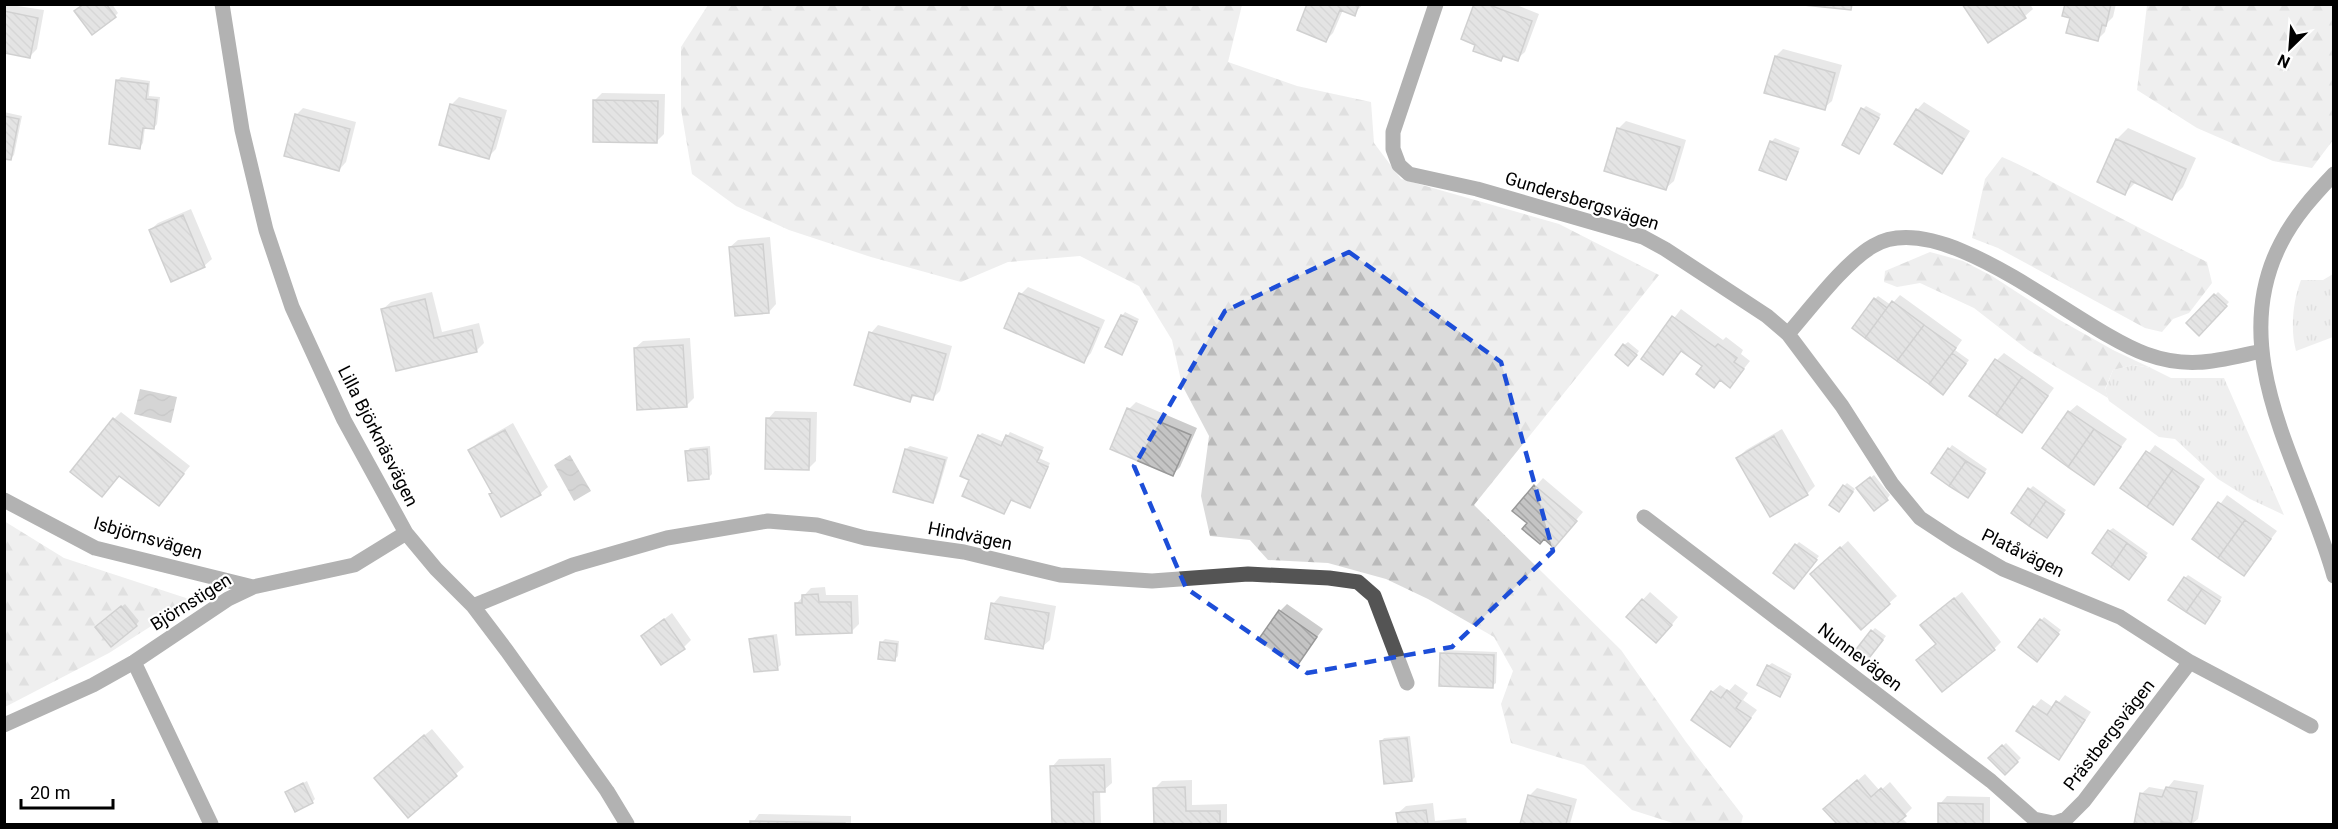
<svg xmlns="http://www.w3.org/2000/svg" width="2338" height="829" font-family="Roboto,sans-serif">
<style>
.grass{fill:url(#grass-tufts)}
.forest{fill:url(#forest-firs)}
.water{fill:url(#water-waves)}
.shadow{fill:#0003}
.building{fill:url(#building-back-hatch);stroke:#989898;stroke-width:1.5}
.lines{fill:none;stroke-linecap:round;stroke-linejoin:round}
.minor{stroke:#545454;stroke-width:15}
.marked{fill:none;stroke:#1d4ed8;stroke-width:4.5;stroke-dasharray:12 8;stroke-linejoin:round}
.labels{text-anchor:middle;stroke-width:4.5;stroke-linejoin:round;paint-order:stroke}
.street-label{font-size:18px;fill:#000;stroke:#fff}
</style>
<defs>
<pattern id="grass-tufts" width="24" height="20" patternUnits="userSpaceOnUse" patternTransform="scale(1.5)"><rect width="24" height="20" fill="#dbdbdb"/><path d="M3 7l-1-3M5 7V3M7 7l1-3M15 17l-1-3M17 17v-4M19 17l1-3" fill="none" stroke="#bababa"/></pattern>
<pattern id="forest-firs" width="22" height="20" patternUnits="userSpaceOnUse" patternTransform="scale(1.5)"><rect width="22" height="20" fill="#dbdbdb"/><path d="M5 1l3.5 6h-7zM16 11l3.5 6h-7z" fill="#bababa"/></pattern>
<pattern id="water-waves" width="16" height="10" patternUnits="userSpaceOnUse" patternTransform="scale(1.5)"><rect width="16" height="10" fill="#a2a2a2"/><path d="M0 5q4-4 8 0t8 0" fill="none" stroke="#8a8a8a"/></pattern>
<pattern id="building-back-hatch" width="6" height="6" patternUnits="userSpaceOnUse" patternTransform="scale(1.5)"><rect width="6" height="6" fill="#c4c4c4"/><path d="M-1 5l2 2M0 0l6 6M5-1l2 2" fill="none" stroke="#a7a7a7"/></pattern>
</defs>
<rect width="100%" height="100%" fill="#fff"/>
<path class="grass" d="M2333,274v63l-37,14c-6,-22 -3,-50 5,-71h22z
M2133,365l18,3 20,10h53l60,137 -34,-16 -32,-20 -43,-40 -16,-2 -50,-36 -4,-11 8,-20z"/>
<path class="forest" d="M708,5h534l-14,57 69,24 74,16 3,41 27,36 158,45 100,51 -185,230 147,145 65,92 57,74 -2,8h-65l-44,-14 -48,-45 -73,-22 -10,-39 12,-33 -19,-34 -66,-38 -42,-20 -58,-16 -60,-3 -18,-20 -40,-4 -9,-40 8,-60 -27,-51 -10,-45 -33,-54 -59,-30 -72,6 -47,20 -90,-25 -82,-27 -53,-24 -44,-32 -11,-65v-62z
M2147,5h186v135l-21,28 -39,-7 -76,-33 -60,-38z
M2002,157c21,9 41,20 61,31 48,25 95,50 144,74l5,21 -23,30 -16,6 -11,13 -17,-4 -147,-80 -26,-10 13,-59z
M1930,252l33,9 29,15 66,43 55,31 38,18 -18,-3 -20,5 -8,19 3,9 -80,-48 -54,-42 -54,-25 -23,4 -13,-5 1,-11z
M4,521l60,37 128,42 -83,53 -104,54z"/>
<path class="water" d="M140,389l37,8 -6,26 -37,-9z
M570,455l21,36 -17,10 -20,-36z"/>
<path class="shadow" d="M4,4l40,6 -7,39 -7,7 -26,-5z
M85,4h27l6,9 -3,3z
M1309,4h54l-9,10 -11,-4 -10,23 -7,7z
M1475,4h39l25,10 -14,38 -8,7 -12,-4 -4,5 -24,-16z
M1964,4h66l3,5 -8,7 -37,25z
M2067,4h49l-3,13 -6,6 -2,9 -7,7 -26,-22z
M1783,49l59,16 -10,36 -8,7 -48,-52z
M121,77l29,4 -1,15 11,1 -3,27 -3,4 -9,-1 -2,16 -3,4 -23,-66z
M602,93l63,1 -1,40 -7,7 -62,-41z
M459,97l48,13 -11,39 -8,8 -48,-13 12,-40z
M1924,102l46,29 -21,34 -7,7 -25,-62z
M1866,106l15,8 -22,39 4,-44z
M303,108l53,14 -10,40 -7,8 -43,-55z
M4,112l18,4 -8,39 -4,4 -6,-1z
M1626,121l60,19 -12,41 -8,7 -48,-59z
M2128,128l68,30 -13,29 -11,11 -36,-16 -11,11 -26,-11 18,-43z
M1775,138l25,10 -11,27 -3,4 -15,-37z
M191,209l21,50 -8,7 -54,-36 8,-7z
M770,237l6,67 -7,8 -39,-65 8,-7z
M1028,287l77,33 -14,33 -7,8 -63,-67z
M432,292l10,40 37,-9 5,20 -7,7 -80,19 -14,-60 8,-7z
M2218,292l11,10 -30,32 -11,-11z
M1900,295l62,45 -7,10 14,10 -22,30 -72,-91 3,-3 13,9z
M1681,309l42,31 3,-3 17,13 -2,4 9,7 -20,25 -48,-36 -19,23 -20,-14z
M1125,312l14,7 -18,34 1,-37z
M878,325l74,21 -12,45 -8,8 -16,-5 -6,6 -39,-67z
M690,338l4,60 -8,8 -51,-58 8,-7z
M1628,342l11,9 -7,10 -8,-16z
M2004,353l50,35 -32,43 -25,-71z
M1136,402l61,26 -17,39 -7,7 -44,-65z
M2077,405l50,34 -33,44 -25,-71z
M775,411l42,1 -1,49 -8,8 -40,-50z
M121,412l69,54 -31,38 -39,-30 -18,21 12,-76z
M513,423l35,64 -8,7 -47,-2 -23,-42 8,-7z
M1782,429l33,57 -7,7 -37,22 -33,-57 8,-8z
M1010,432l34,15 -5,11 11,5 -17,40 -3,3 -18,-8 -8,15 -33,-34 8,-43 3,-3 22,9z
M1952,445l35,24 -16,24 -38,-21z
M2155,445l50,34 -32,44 -51,-35z
M710,446l2,28 -3,3 -22,-25 3,-4z
M910,446l38,11 -12,41 -3,3 -38,-10 11,-42z
M1874,475l16,20 -3,4 -25,-14z
M1543,478l40,34 -22,26 -32,-15 -15,-12z
M1847,483l8,6 -13,18 2,-21z
M2033,486l33,24 -16,23 -20,-44z
M2227,495l50,36 -33,43 -50,-35z
M2113,528l35,25 -16,22 -23,-44z
M1848,541l49,55 -36,32 -41,-62z
M1799,542l20,14 -22,28 -1,-39z
M2188,575l34,22 -14,22 -23,-41z
M825,587l1,8h32l1,29 -8,8 -55,-28 15,-16z
M1650,592l28,25 -14,17 -36,-18z
M1962,592l39,50 -7,7 -57,-6 -7,-25z
M1000,596l56,10 -6,34 -8,7 -49,-43z
M125,604l14,17 -3,4 -36,-1z
M1287,604l36,25 -26,35 -17,-53z
M672,613l19,27 -7,7 -41,-11z
M2044,617l17,13 -21,26 -20,-10z
M1875,628l11,8 -16,21 2,-26z
M777,634l4,31 -4,3 -26,-28 3,-3z
M885,639l14,2 -1,15 -4,4 -13,-17z
M1445,650l52,2 -1,31 -4,3 -50,-32z
M1772,663l20,11 -12,21 -12,-29z
M1735,684l13,9 -5,7 14,10 -27,35 -18,-53 8,-7 9,6z
M2065,695l26,17 -25,38 -7,8 -25,-51 7,-8 13,9z
M432,729l32,38 -56,49 -25,-46z
M1410,736l5,41 -3,3 -31,-38 3,-4z
M2006,743l15,15 -16,15 -15,-15z
M1111,758l1,25 -8,7h-4l1,34h-47l-2,-57 7,-8z
M1865,774l15,17 10,-9 22,26 -10,10 6,6h-69l-14,-15z
M1192,780v25l35,-1v20h-72v-36l7,-7z
M2174,780l30,5 -6,34 -6,5 -25,-2 -1,2h-30l5,-30 8,-7 17,3z
M307,781l8,18 -3,3 -25,-10z
M1537,788l40,11 -7,25h-48l8,-29z
M1947,796l43,1v27h-51l1,-20z
M1433,803l2,18 31,-3 1,6h-68l-1,-11 8,-7z
M759,814l92,2v8h-99z"/>
<path class="building" d="M84,4h22l10,13 -24,18 -18,-24z
M1307,4h52l-4,12 -15,-6 -14,32 -29,-12z
M1474,4h13l45,17 -14,40 -15,-5 -2,5 -28,-10 2,-6 -14,-6z
M1794,4h58l-1,6z
M1962,4h55l9,14 -38,25z
M2065,4h46l-5,22 -4,-1 -4,16 -32,-8 4,-15 -8,-2z
M4,11l34,7 -8,40 -26,-5z
M1775,56l60,17 -10,37 -61,-17z
M116,80l32,4 -2,15 11,1 -3,29 -11,-1 -3,21 -31,-5z
M593,100l65,1 -1,42 -64,-1z
M450,104l51,14 -12,41 -50,-14z
M1861,108l18,10 -20,36 -17,-9z
M1916,109l48,30 -22,35 -48,-30z
M295,114l55,15 -11,42 -55,-15z
M4,116l15,3 -8,41 -7,-1z
M1617,128l63,19 -14,43 -62,-19z
M2116,139l70,30 -14,31 -41,-19 -6,14 -28,-13z
M1770,141l28,11 -12,28 -27,-10z
M183,215l22,52 -34,15 -22,-52z
M763,244l6,69 -34,3 -6,-69z
M1019,293l80,35 -15,35 -80,-35z
M2214,294l13,12 -28,30 -13,-13z
M1874,298l13,10 -22,30 -13,-10z
M425,299l9,39 38,-8 5,22 -81,19 -15,-62z
M1892,301l32,24 -27,36 -32,-23z
M1121,315l16,7 -15,33 -17,-8z
M1672,316l43,31 3,-3 19,14 -3,4 10,7 -14,19 -10,-8 -6,8 -18,-14 6,-8 -21,-15 -18,24 -22,-16z
M1924,325l32,23 -27,36 -32,-23z
M869,332l77,22 -13,46 -21,-5 -2,7 -56,-17z
M1623,344l14,11 -9,11 -13,-11z
M683,345l4,62 -50,3 -3,-62z
M1952,353l14,11 -23,31 -14,-11z
M1995,359l27,18 -26,38 -27,-19z
M2022,377l26,19 -26,37 -26,-18z
M1127,408l64,27 -18,41 -63,-27z
M2068,411l26,18 -26,38 -26,-19z
M113,418l71,56 -25,32 -40,-30 -17,21 -32,-25z
M766,418l44,1 -1,51 -44,-1z
M2094,429l27,18 -27,38 -26,-18z
M505,430l36,65 -40,22 -12,-23 3,-1 -24,-43z
M978,435l23,11 5,-11 36,16 -5,11 11,5 -18,41 -19,-8 -7,14 -42,-18 7,-16 -9,-4z
M1774,436l34,59 -38,22 -34,-59z
M1948,448l18,13 -17,25 -18,-13z
M707,449l2,30 -21,2 -3,-30z
M905,449l40,11 -12,43 -40,-11z
M2146,451l27,18 -26,38 -27,-19z
M1966,461l19,12 -17,25 -19,-12z
M2173,469l26,18 -26,38 -26,-18z
M1870,477l18,23 -14,11 -18,-23z
M1534,485l43,36 -23,27 -10,-9 -4,5 -18,-15 5,-6 -15,-12z
M1843,485l10,7 -14,20 -10,-7z
M2028,488l18,13 -17,25 -18,-13z
M2046,501l18,13 -17,24 -18,-12z
M2218,502l27,18 -27,38 -26,-19z
M2245,520l26,19 -27,37 -26,-18z
M2108,530l19,13 -16,24 -19,-14z
M2127,543l19,14 -17,23 -18,-13z
M1795,544l22,16 -23,29 -21,-16z
M1840,547l50,57 -29,26 -51,-56z
M2184,577l18,12 -16,23 -18,-12z
M2202,589l18,12 -15,23 -19,-12z
M818,594l1,8h32l1,31 -56,2 -1,-32h7v-8z
M1954,598l41,52 -53,42 -26,-32 20,-16 -16,-19z
M1642,599l30,26 -16,18 -30,-26z
M991,603l58,10 -6,36 -58,-10z
M121,606l16,20 -26,21 -16,-20z
M1279,610l38,27 -20,29 -39,-26z
M664,619l21,30 -24,16 -20,-29z
M2040,619l19,15 -22,28 -19,-15z
M1871,630l12,10 -17,22 -12,-10z
M773,636l5,34 -24,2 -5,-33z
M880,642l17,2 -2,17 -17,-2z
M1440,653l54,2 -1,33 -54,-2z
M1767,665l23,12 -10,20 -23,-12z
M1727,690l14,11 -5,7 15,10 -21,29 -39,-27 20,-29 10,7z
M2056,701l29,19 -26,40 -43,-29 17,-25 14,9z
M424,735l33,41 -49,42 -34,-40z
M1407,738l5,43 -28,3 -4,-43z
M2002,745l16,17 -13,13 -17,-17z
M1104,765l1,27h-12l1,32h-42l-2,-58z
M1857,780l14,17 10,-9 25,28 -10,8h-59l-14,-15z
M303,783l10,20 -18,9 -10,-20z
M1185,787l1,24h34v13h-66l-1,-36z
M2166,787l31,5 -6,32 -30,-2v2h-27l6,-31 22,4z
M1528,795l43,11 -5,18h-46z
M1938,803l45,1v20h-45z
M1426,810l2,14h-30l-2,-11z
M750,821l95,2v1h-95z"/>
<g class="lines">
<path class="minor" d="M222,4l20,126 24,100 26,77 52,113 62,113 30,36 37,37 34,45 100,140 20,33
M1436,4l-43,128v17l6,16 10,9 68,15 166,48 22,12 102,67 21,18c22,-25 57,-72 85,-88 70,-42 205,84 273,108 44,16 73,6 116,-3
M2334,174c-20,21 -40,43 -53,69 -58,111 24,227 53,333
M1788,334l54,72 50,78 28,34 35,23 48,28 117,48 70,45 121,64
M4,500l91,48 158,39
M1644,517l347,264 43,38 19,4
M473,606l100,-41 94,-27 101,-17 49,4 48,13 99,14 96,23 92,6 96,-7 81,4 29,4 16,14 33,87
M134,662l77,162
M4,725l89,-40 41,-23 94,-63 25,-12 101,-22 52,-32
M2052,824l14,-5 18,-18 106,-139"/>
</g>
<path d="M0 0H2338V829H0ZM1349,252l152,110 52,189 -101,96 -145,26 -121,-85 -52,-122 91,-155z" fill="#fff" fill-opacity=".55" fill-rule="evenodd"/>
<path class="marked" d="M1349,252l152,110 52,189 -101,96 -145,26 -121,-85 -52,-122 91,-155z"/>
<g class="labels">
<g class="street-label">
<text transform="translate(1582 201) rotate(17)" y="6">Gundersbergsvägen</text>
<text transform="translate(378 436) rotate(63)" y="6">Lilla Björknäsvägen</text>
<text transform="translate(970 536) rotate(11)" y="6">Hindvägen</text>
<text transform="translate(148 538) rotate(16)" y="6">Isbjörnsvägen</text>
<text transform="translate(2023 553) rotate(26)" y="6">Platåvägen</text>
<text transform="translate(191 602) rotate(-32)" y="6">Björnstigen</text>
<text transform="translate(1860 657) rotate(37)" y="6">Nunnevägen</text>
<text transform="translate(2109 735) rotate(-52)" y="6">Prästbergsvägen</text>
</g>
</g>
<rect width="2338" height="829" fill="none" stroke="#000000" stroke-width="12"/>
<g transform="translate(2290 48) rotate(205)" stroke="#ffffff" stroke-width="4.5" paint-order="stroke">
<path d="M0-4.5L10 22L0 15L-10 22Z" fill="#000000"/>
<text y="-9" font-size="16" font-weight="bold" text-anchor="middle" fill="#000000">N</text>
</g>
<path d="M21 799v9h92v-9" fill="none" stroke="#000000" stroke-width="3"/>
<text x="30" y="799" font-size="18" fill="#000000" stroke="#ffffff" stroke-width="4.5" paint-order="stroke">20 m</text>
</svg>
